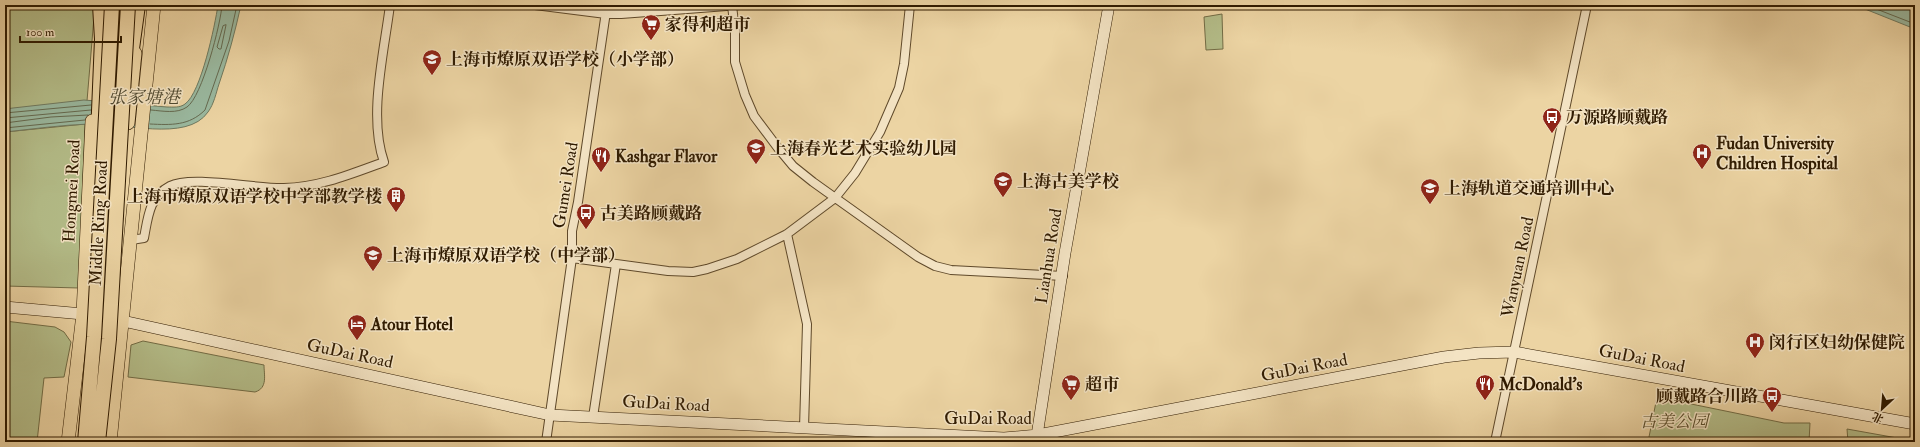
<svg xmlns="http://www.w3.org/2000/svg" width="1920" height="447" font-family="'IM FELL Double Pica','Noto Serif SC',serif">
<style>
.green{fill:#b4bd89;stroke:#726c45}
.water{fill:#9ab9a0;stroke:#707a60}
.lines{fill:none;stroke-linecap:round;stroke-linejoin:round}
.shore{stroke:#656a50;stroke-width:1}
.minor-casing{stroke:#5f492a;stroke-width:10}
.secondary-casing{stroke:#301b01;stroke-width:12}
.primary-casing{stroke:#301b01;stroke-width:14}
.trunk-casing{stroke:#301b01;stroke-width:16}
.minor{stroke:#f3e3c3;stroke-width:8}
.secondary{stroke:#f3e3c3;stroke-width:11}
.primary{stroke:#ecd4a3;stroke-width:13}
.trunk{stroke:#ecd4a3;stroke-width:14}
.trunk-bridge-casing{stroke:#301b01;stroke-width:16;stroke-linecap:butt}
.trunk-bridge{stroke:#ecd4a3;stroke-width:14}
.labels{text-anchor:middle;stroke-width:3;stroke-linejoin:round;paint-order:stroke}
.poi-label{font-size:17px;font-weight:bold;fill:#301b01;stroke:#f3e3c3;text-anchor:start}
.street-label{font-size:17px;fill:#301b01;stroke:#f3e3c3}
.park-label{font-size:17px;font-style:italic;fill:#584c2a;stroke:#f3e3c3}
.water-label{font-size:18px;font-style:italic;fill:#504a31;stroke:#f3e3c3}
</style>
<rect width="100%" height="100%" fill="#ecd4a3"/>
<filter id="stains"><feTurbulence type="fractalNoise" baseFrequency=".005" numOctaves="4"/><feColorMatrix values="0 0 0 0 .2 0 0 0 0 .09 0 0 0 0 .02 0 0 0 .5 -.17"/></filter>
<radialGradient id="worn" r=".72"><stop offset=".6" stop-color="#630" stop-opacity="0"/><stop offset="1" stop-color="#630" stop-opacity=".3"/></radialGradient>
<path class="green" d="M5,5h90l-8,96 -82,9z
M1222,14l1,35 -17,1 -2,-33z
M85,124l-6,164 -74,-2v-154z
M5,321l50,6 9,5 7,10 -7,35 -20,1 -7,64h-32z
M143,341l121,24c0,10 4,23 -9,27l-127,-15 3,-32z
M1657,397l127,26h26l-1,19h-161z
M1847,429l67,12 1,1h-67z"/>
<path class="water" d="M218,5h23c-6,27 -13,53 -22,79 -3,9 -5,20 -11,28 -21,31 -87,10 -119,12 -28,1 -56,5 -84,8v-23l8,-1 71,-8 83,7c6,0 13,1 18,-3 16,-11 30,-79 33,-99z
M1855,5h50l10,4v20z"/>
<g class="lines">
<path class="shore" d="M1866,5l49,19
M226,25l-5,24h-2l-2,-2 6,-21z
M151,110c12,1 26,4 36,-3 15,-10 34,-84 35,-102
M5,113l86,-8
M5,118l86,-8
M5,123l46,-6 37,-2
M150,124c21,1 39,2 55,-14l24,-69 8,-36
M5,128l80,-8"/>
<g class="minor-casing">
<path id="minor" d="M535,5l71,9h15l119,-9
M732,6l3,24v32l10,33 9,21 24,32 15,18 20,16 105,75 17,9 16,4 112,6
M787,234l20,90 -3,104
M131,240l13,-2c4,-21 5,-41 26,-52 21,-11 87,3 114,2 36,-1 67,-14 100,-26 -16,-45 0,-109 6,-157
M572,258l96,13 25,1 14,-3 30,-10 50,-25 48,-36 20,-25 25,-41 19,-44 5,-24 6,-59
M593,417l23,-153
M546,442l26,-184v-27l6,-29 29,-197
M881,442l3,-10
M1495,442l92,-437"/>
</g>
<g class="secondary-casing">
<path id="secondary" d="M5,307l78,7 40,7 427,94 454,23 34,-3 406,-78 35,-4 35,-1 401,72
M1036,442l29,-189 44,-248"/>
</g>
<g class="primary-casing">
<path id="primary" d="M128,123l7,-70
M68,442l15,-128 9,-193
M110,442l44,-437"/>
</g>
<g class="trunk-casing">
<path id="trunk" d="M130,63l8,-58
M98,135l4,-96 -2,-34"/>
</g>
<use href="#minor" class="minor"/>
<use href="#secondary" class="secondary"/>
<use href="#primary" class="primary"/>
<use href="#trunk" class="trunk"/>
<g class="trunk-bridge-casing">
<path id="trunk-bridge" d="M85,442l9,-105 18,-332
M98,442l11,-103 19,-334"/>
</g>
<use href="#trunk-bridge" class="trunk-bridge"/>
</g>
<defs>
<g id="supermarket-pin" transform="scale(1)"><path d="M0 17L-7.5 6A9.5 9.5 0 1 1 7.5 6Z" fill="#8f2418" stroke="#f3e3c3"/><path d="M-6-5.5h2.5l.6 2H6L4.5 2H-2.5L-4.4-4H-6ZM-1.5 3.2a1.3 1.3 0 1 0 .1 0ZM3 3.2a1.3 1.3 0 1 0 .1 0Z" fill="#fff"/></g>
<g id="school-pin" transform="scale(1)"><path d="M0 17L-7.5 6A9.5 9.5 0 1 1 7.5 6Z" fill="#8f2418" stroke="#f3e3c3"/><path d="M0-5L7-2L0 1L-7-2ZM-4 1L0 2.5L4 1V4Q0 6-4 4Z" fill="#fff"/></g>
<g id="bus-pin" transform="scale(1)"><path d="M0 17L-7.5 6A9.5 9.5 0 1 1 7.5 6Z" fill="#8f2418" stroke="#f3e3c3"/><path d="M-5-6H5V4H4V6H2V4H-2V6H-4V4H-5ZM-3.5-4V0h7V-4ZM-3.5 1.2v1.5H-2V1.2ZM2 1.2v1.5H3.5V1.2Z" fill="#fff"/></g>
<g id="hospital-pin" transform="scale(1)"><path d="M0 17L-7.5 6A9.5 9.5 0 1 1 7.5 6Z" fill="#8f2418" stroke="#f3e3c3"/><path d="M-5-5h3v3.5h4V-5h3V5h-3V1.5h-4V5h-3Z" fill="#fff"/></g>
<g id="restaurant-pin" transform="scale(1)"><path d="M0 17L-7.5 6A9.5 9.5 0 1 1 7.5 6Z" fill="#8f2418" stroke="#f3e3c3"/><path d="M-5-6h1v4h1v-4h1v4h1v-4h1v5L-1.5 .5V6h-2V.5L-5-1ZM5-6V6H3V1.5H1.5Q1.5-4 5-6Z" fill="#fff"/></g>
<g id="building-pin" transform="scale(1)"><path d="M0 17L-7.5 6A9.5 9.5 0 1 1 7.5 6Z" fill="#8f2418" stroke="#f3e3c3"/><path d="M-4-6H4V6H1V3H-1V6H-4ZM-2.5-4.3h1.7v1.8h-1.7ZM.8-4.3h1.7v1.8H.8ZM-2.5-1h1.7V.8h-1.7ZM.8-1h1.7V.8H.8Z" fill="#fff"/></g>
<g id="hotel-pin" transform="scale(1)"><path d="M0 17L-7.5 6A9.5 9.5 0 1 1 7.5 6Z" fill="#8f2418" stroke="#f3e3c3"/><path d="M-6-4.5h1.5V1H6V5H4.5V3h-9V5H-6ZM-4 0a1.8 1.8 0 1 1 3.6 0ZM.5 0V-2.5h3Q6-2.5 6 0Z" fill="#fff"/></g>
</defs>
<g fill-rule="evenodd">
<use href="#supermarket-pin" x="651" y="24"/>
<use href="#school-pin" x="432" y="59"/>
<use href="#bus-pin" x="1552" y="117"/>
<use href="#school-pin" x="756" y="148"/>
<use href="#hospital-pin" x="1702" y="153"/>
<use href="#restaurant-pin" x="601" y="156"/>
<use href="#school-pin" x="1003" y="181"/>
<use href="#school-pin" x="1430" y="188"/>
<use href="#building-pin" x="396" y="196"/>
<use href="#bus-pin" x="586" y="213"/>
<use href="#school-pin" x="373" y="255"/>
<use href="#hotel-pin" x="357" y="324"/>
<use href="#hospital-pin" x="1755" y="342"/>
<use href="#supermarket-pin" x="1071" y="384"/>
<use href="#restaurant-pin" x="1485" y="384"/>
<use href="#bus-pin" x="1772" y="396"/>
</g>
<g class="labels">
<g class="poi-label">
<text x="665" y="30">家得利超市</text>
<text x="446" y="65">上海市燎原双语学校（小学部）</text>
<text x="1566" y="123">万源路顾戴路</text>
<text x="1716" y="149">Fudan University<tspan x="1716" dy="20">Children Hospital</tspan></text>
<text x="770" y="154">上海春光艺术实验幼儿园</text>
<text x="615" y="162">Kashgar Flavor</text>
<text x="1017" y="187">上海古美学校</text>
<text x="1444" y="194">上海轨道交通培训中心</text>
<text x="382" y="202" text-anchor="end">上海市燎原双语学校中学部教学楼</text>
<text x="600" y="219">古美路顾戴路</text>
<text x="387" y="261">上海市燎原双语学校（中学部）</text>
<text x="371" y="330">Atour Hotel</text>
<text x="1769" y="348">闵行区妇幼保健院</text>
<text x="1085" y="390">超市</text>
<text x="1499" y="390">McDonald's</text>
<text x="1758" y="402" text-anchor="end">顾戴路合川路</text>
</g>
<g class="street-label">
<text transform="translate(565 185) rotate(-81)" y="6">Gumei Road</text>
<text transform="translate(71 191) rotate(-87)" y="6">Hongmei Road</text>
<text transform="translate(98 223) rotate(-87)" y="6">Middle Ring Road</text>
<text transform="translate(1048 256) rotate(-81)" y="6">Lianhua Road</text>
<text transform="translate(1517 267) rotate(-78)" y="6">Wanyuan Road</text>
<text transform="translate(350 353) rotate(12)" y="6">GuDai Road</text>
<text transform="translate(1642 358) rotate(11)" y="6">GuDai Road</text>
<text transform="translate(1304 367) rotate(-11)" y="6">GuDai Road</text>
<text transform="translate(666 403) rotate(3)" y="6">GuDai Road</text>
<text x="988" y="424">GuDai Road</text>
</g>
<g class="park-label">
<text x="1674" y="427">古美公园</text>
</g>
<g class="water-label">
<text x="144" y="103">张家塘港</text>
</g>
</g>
<rect width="1920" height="447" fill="none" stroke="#ecd4a3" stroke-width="20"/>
<rect x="6" y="6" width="1908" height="435" fill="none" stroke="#301b01" stroke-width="2"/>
<rect x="10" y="10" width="1900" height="427" fill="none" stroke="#301b01"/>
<g transform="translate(1882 409) rotate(206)" stroke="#f3e3c3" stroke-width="3" paint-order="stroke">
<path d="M0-3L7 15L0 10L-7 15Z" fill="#301b01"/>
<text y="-6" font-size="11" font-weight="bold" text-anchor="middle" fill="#301b01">北</text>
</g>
<path d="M20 36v6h101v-6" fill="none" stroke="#301b01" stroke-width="2"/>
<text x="26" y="36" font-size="12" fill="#301b01" stroke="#f3e3c3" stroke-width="3" paint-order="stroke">100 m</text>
<rect width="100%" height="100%" filter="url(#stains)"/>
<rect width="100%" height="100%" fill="url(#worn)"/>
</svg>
